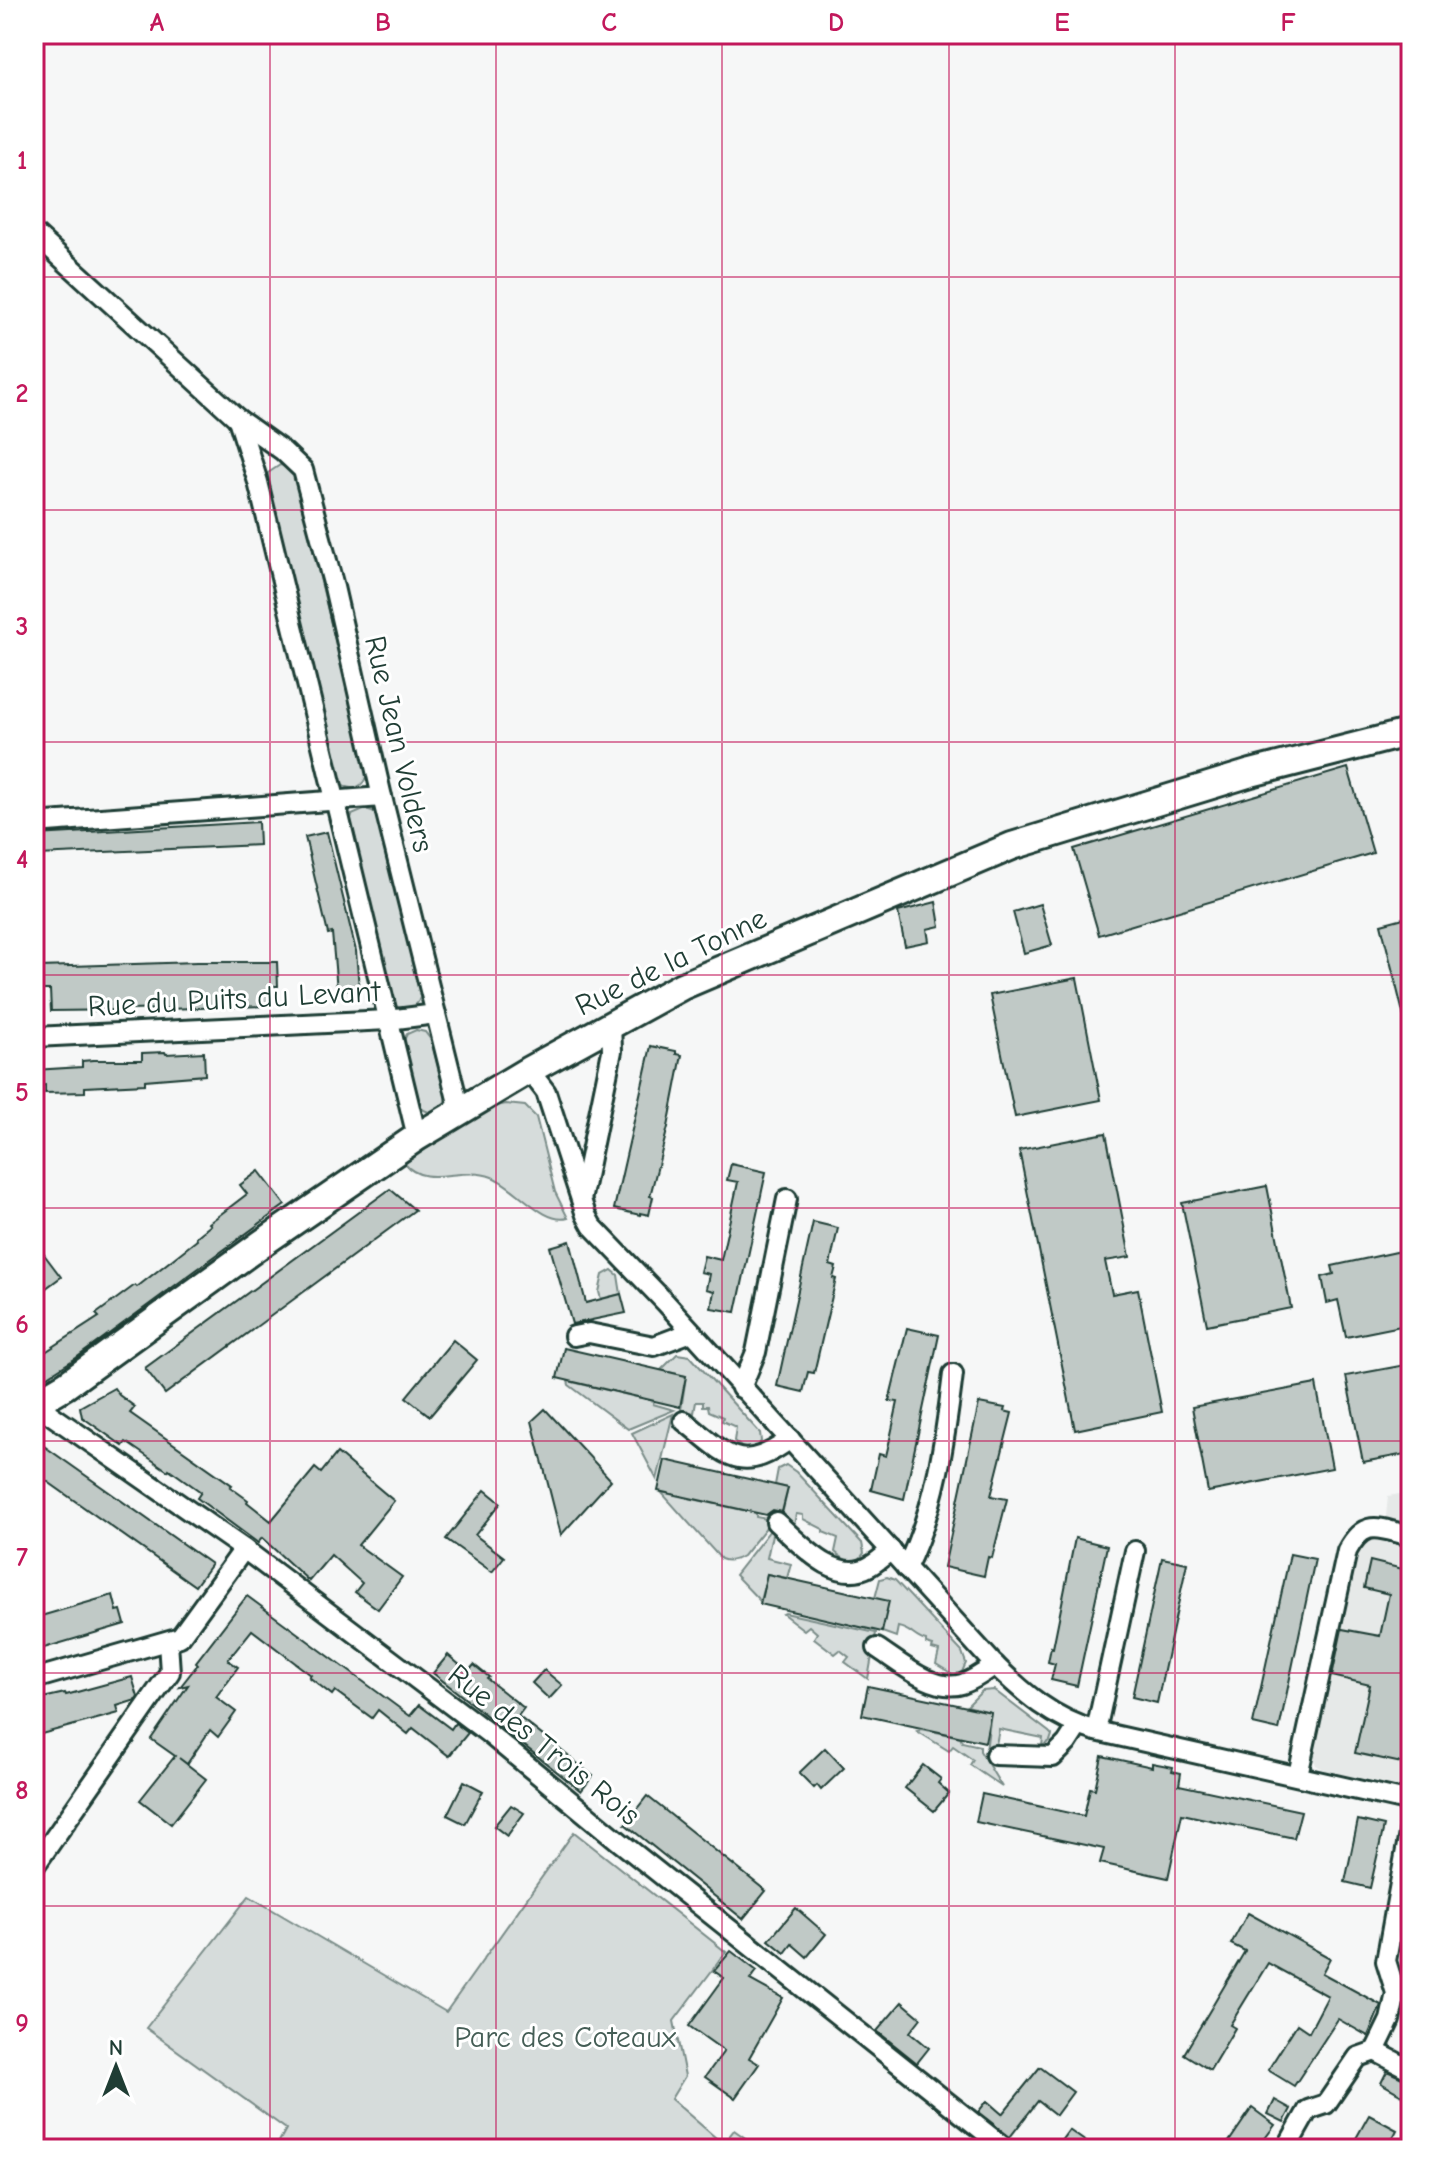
<svg xmlns="http://www.w3.org/2000/svg" width="1445" height="2183" font-family="'Comic Neue',sans-serif">
	<rect width="100%" height="100%" fill="#f6f7f7"/>
	<filter id="ink" filterUnits="userSpaceOnUse"><feTurbulence type="fractalNoise" baseFrequency=".0125" numOctaves="2"/><feDisplacementMap in="SourceGraphic" scale="16" xChannelSelector="R" yChannelSelector="G"/><feConvolveMatrix kernelMatrix="1 2 1 2 8 2 1 2 1" color-interpolation-filters="sRGB"/></filter>
	<g filter="url(#ink)">
		<polygon fill="#e6e9e8" points="1411,1492 1411,1789 1326,1771 1316,1765 1311,1752 1357,1544 1375,1537 1384,1537 1388,1496"/>
		<g fill="#d6dcdb" stroke="#7a8c88" stroke-width="2">
			<path d="M 280,465 L 289,467 L 295,474 L 367,772 C 365,788 351,793 340,782 L 267,484 L 268,473 Z"/>
			<path d="M 366,809 L 375,812 L 380,821 L 421,993 C 419,1009 404,1014 392,1003 L 349,825 L 352,815 Z"/>
			<path d="M 416,1030 L 425,1032 L 431,1040 L 446,1097 C 444,1112 430,1117 419,1106 L 402,1044 L 407,1034 Z"/>
			<path d="M 506,1104 L 525,1106 L 536,1117 L 555,1192 L 568,1218 C 543,1225 516,1186 492,1177 C 461,1165 426,1190 404,1163 L 492,1107 Z"/>
			<polygon points="612,1270 618,1275 621,1294 601,1299 599,1292 603,1275"/>
			<polygon points="677,1354 690,1356 760,1433 761,1441 756,1449 745,1450 734,1441 736,1427 722,1421 723,1417 709,1411 708,1406 703,1406 703,1402 696,1402 694,1413 681,1410 686,1376 661,1370"/>
			<polygon points="568,1381 654,1401 653,1404 674,1410 628,1429 569,1385"/>
			<polygon points="673,1414 657,1480 632,1433"/>
			<path d="M 786,1465 L 796,1472 L 862,1543 L 864,1553 L 858,1561 C 848,1562 843,1559 835,1552 L 838,1538 L 823,1532 L 823,1529 L 803,1519 L 803,1515 L 796,1514 L 794,1525 L 783,1523 L 781,1519 L 788,1488 L 775,1485 L 778,1469 Z"/>
			<path d="M 661,1492 L 756,1513 L 756,1517 L 772,1520 L 743,1556 C 735,1561 729,1562 721,1559 Z"/>
			<polygon points="774,1525 767,1558 791,1564 787,1578 767,1574 760,1601 735,1575"/>
			<path d="M 887,1577 L 895,1580 L 962,1652 L 966,1663 L 962,1672 L 954,1675 L 936,1664 L 939,1651 L 932,1649 L 933,1646 L 926,1644 L 926,1641 C 914,1638 911,1629 898,1627 L 896,1637 L 882,1632 L 875,1598 L 880,1579 Z"/>
			<polygon points="785,1613 876,1633 868,1679 845,1662 849,1657 840,1650 835,1654 814,1638 817,1633 809,1626 804,1630 783,1614"/>
			<polygon points="994,1690 1049,1732 1052,1735 1050,1741 1042,1746 1043,1738 999,1729 993,1760 986,1751 991,1712 967,1706 982,1691"/>
			<polygon points="922,1729 960,1737 962,1742 980,1746 980,1751 1002,1787 970,1765 973,1760 953,1746 949,1751 917,1731"/>
			<polygon points="574,1832 726,1952 674,2021 685,2076 671,2099 723,2144 734,2130 761,2149 275,2149 286,2129 146,2028 249,1896 446,2012"/>
		</g>
		<g fill="#c0c9c6" stroke="#1f3d34" stroke-width="2">
			<polygon points="1348,768 1373,853 1099,935 1074,849"/>
			<polygon points="258,822 259,845 38,855 37,835"/>
			<polygon points="327,832 356,951 359,988 337,990 332,933 328,934 305,837"/>
			<polygon points="936,902 940,926 927,929 929,941 905,946 898,912"/>
			<polygon points="1040,904 1052,945 1024,953 1013,912"/>
			<polygon points="1411,916 1411,1020 1405,1021 1381,924"/>
			<polygon points="197,962 277,962 278,986 268,986 269,1006 130,1010 51,1011 50,990 41,990 40,967"/>
			<polygon points="1077,978 1101,1100 1015,1117 990,995"/>
			<polygon points="651,1046 676,1051 676,1054 682,1055 668,1127 650,1196 653,1197 649,1215 640,1213 640,1215 614,1209"/>
			<polygon points="165,1052 166,1054 204,1052 205,1075 145,1080 145,1084 85,1087 85,1092 45,1093 45,1085 34,1086 34,1070 82,1067 82,1061 93,1060 142,1060 142,1053"/>
			<polygon points="1106,1133 1130,1257 1105,1261 1112,1294 1138,1289 1162,1412 1075,1430 1019,1150"/>
			<polygon points="731,1164 766,1172 736,1312 711,1308 714,1291 706,1289 709,1274 700,1272 704,1256 721,1260 738,1182 727,1180"/>
			<polygon points="259,1171 285,1205 76,1358 34,1385 34,1349 42,1354 99,1317 96,1314 135,1285 137,1287 197,1240 196,1237 211,1225 209,1223 247,1194 240,1185"/>
			<polygon points="1267,1186 1291,1308 1207,1325 1182,1203"/>
			<polygon points="390,1189 415,1210 165,1394 145,1368"/>
			<polygon points="813,1222 838,1228 830,1265 836,1267 833,1278 836,1279 814,1373 808,1372 803,1392 777,1386"/>
			<polygon points="34,1241 61,1277 34,1297"/>
			<polygon points="570,1241 586,1303 621,1294 626,1313 572,1324 550,1247"/>
			<polygon points="1401,1251 1411,1301 1411,1324 1346,1337 1338,1300 1327,1303 1322,1277 1334,1274 1332,1266"/>
			<polygon points="907,1328 939,1335 904,1499 871,1490 879,1454 886,1456 890,1439 898,1402 889,1401"/>
			<polygon points="453,1340 477,1360 430,1416 406,1397"/>
			<polygon points="564,1348 686,1376 680,1407 557,1378"/>
			<polygon points="1411,1364 1411,1453 1363,1462 1346,1376"/>
			<polygon points="1316,1384 1332,1468 1208,1492 1192,1407"/>
			<polygon points="114,1388 119,1395 135,1407 130,1413 232,1485 230,1487 248,1500 247,1502 271,1521 315,1468 321,1473 337,1453 394,1501 358,1545 402,1577 378,1609 355,1592 362,1583 331,1555 309,1581 262,1538 258,1543 197,1498 201,1492 169,1469 168,1471 126,1442 123,1446 82,1417 80,1407"/>
			<polygon points="979,1403 1005,1408 1004,1411 1012,1413 991,1496 1007,1499 992,1558 988,1557 984,1576 944,1567"/>
			<polygon points="545,1409 611,1480 561,1535 532,1421"/>
			<polygon points="34,1439 211,1564 195,1586 34,1472"/>
			<polygon points="665,1460 788,1488 782,1512 773,1510 766,1515 658,1491"/>
			<polygon points="485,1490 501,1503 475,1535 504,1557 492,1572 446,1539"/>
			<polygon points="1075,1538 1107,1546 1077,1686 1051,1680 1055,1664 1048,1662 1051,1647 1053,1648"/>
			<polygon points="1290,1554 1315,1559 1279,1730 1253,1724"/>
			<polygon points="1162,1558 1187,1563 1157,1703 1132,1697"/>
			<polygon points="1370,1561 1411,1571 1411,1765 1355,1753 1370,1685 1332,1676 1342,1629 1380,1636 1389,1594 1364,1588"/>
			<polygon points="767,1574 889,1601 882,1632 760,1604"/>
			<polygon points="113,1595 117,1611 121,1610 125,1624 34,1651 34,1618"/>
			<polygon points="247,1596 410,1716 419,1705 451,1729 455,1723 468,1733 449,1756 413,1728 408,1734 378,1710 372,1718 335,1691 332,1695 309,1677 311,1675 252,1630 228,1660 238,1667 216,1697 236,1712 218,1737 210,1730 187,1764 179,1758 206,1779 171,1824 140,1800 175,1756 151,1739 188,1685 180,1687 198,1664 196,1662"/>
			<polygon points="448,1655 468,1672 474,1665 489,1677 487,1679 524,1708 518,1716 593,1776 581,1791 433,1673"/>
			<polygon points="544,1670 562,1685 549,1699 532,1683"/>
			<polygon points="132,1677 138,1697 136,1700 117,1706 119,1713 34,1736 34,1700 65,1693 66,1695"/>
			<polygon points="868,1686 991,1712 985,1742 862,1715"/>
			<polygon points="825,1748 844,1768 821,1790 817,1785 814,1788 799,1773"/>
			<polygon points="1102,1756 1152,1767 1152,1763 1173,1767 1172,1771 1181,1773 1179,1785 1301,1811 1294,1838 1182,1814 1168,1878 1100,1863 1104,1849 976,1822 982,1794 1084,1816 1090,1788 1095,1789"/>
			<polygon points="923,1765 941,1779 938,1783 949,1793 934,1811 905,1788"/>
			<polygon points="464,1781 483,1791 465,1824 447,1815"/>
			<polygon points="647,1796 766,1891 743,1919 625,1824"/>
			<polygon points="511,1805 524,1813 507,1836 494,1826"/>
			<polygon points="1358,1820 1384,1826 1370,1888 1345,1882"/>
			<polygon points="796,1908 826,1934 807,1957 792,1944 785,1953 769,1940"/>
			<polygon points="1248,1913 1330,1958 1322,1973 1381,2005 1368,2036 1338,2019 1294,2086 1268,2070 1297,2024 1309,2032 1328,1996 1268,1963 1230,2025 1235,2028 1210,2070 1184,2054 1245,1951 1231,1944"/>
			<polygon points="731,1951 757,1971 750,1980 783,1998 749,2058 759,2064 735,2098 705,2077 724,2051 689,2026 724,1978 714,1971"/>
			<polygon points="902,2002 921,2018 910,2032 929,2048 917,2063 877,2031"/>
			<polygon points="1040,2067 1073,2092 1056,2115 1038,2101 1010,2137 978,2112 987,2101 1002,2114"/>
			<polygon points="1387,2071 1411,2082 1411,2100 1381,2083"/>
			<polygon points="1275,2100 1291,2109 1284,2122 1268,2114"/>
			<polygon points="1252,2108 1275,2125 1257,2149 1224,2149"/>
			<polygon points="1369,2115 1397,2130 1387,2149 1350,2149"/>
			<polygon points="1069,2130 1096,2149 1055,2149"/>
		</g>
		<g fill="none" stroke-linecap="round" stroke-linejoin="round">
			<g stroke="#1f3d34" stroke-width="24">
				<g id="street">
					<polyline points="34,233 238,419 283,451 303,470 334,587 382,797 460,1111"/>
					<polyline points="238,419 258,482 417,1137"/>
					<polyline points="34,823 382,797"/>
					<polyline points="34,1037 388,1020 436,1014"/>
					<path d="M 529,1070 L 546,1092 L 586,1215 L 592,1226 L 666,1303 L 992,1662 C 1023,1693 1053,1719 1096,1731 L 1411,1802"/>
					<polyline points="582,1196 612,1051 611,1023"/>
					<polyline points="574,1336 589,1333 654,1346 691,1332"/>
					<polyline points="741,1388 756,1352 787,1199"/>
					<polyline points="34,1403 244,1549 488,1733 620,1842 1006,2149"/>
					<path d="M 684,1421 C 726,1454 740,1477 790,1439"/>
					<path d="M 776,1522 C 799,1542 835,1586 870,1566 C 877,1562 884,1556 891,1550"/>
					<path d="M 906,1568 C 936,1507 945,1440 953,1374"/>
					<path d="M 877,1648 C 899,1662 934,1693 962,1684 C 974,1680 985,1672 995,1665"/>
					<polyline points="34,1679 180,1637 244,1549"/>
					<polyline points="1096,1731 1135,1551"/>
					<polyline points="995,1755 1053,1757 1067,1743 1078,1726"/>
					<path d="M 1298,1775 L 1347,1551 C 1365,1517 1379,1529 1411,1536"/>
					<polyline points="34,1867 170,1672 168,1642"/>
					<polyline points="1375,2051 1390,2020 1396,1993 1386,1961 1411,1822"/>
					<polyline points="1375,2051 1411,2070"/>
					<polyline points="1286,2149 1308,2110 1326,2104 1358,2057 1375,2051"/>
				</g>
			</g>
			<g stroke="#1f3d34" stroke-width="32">
				<polyline id="secondary" points="34,1404 66,1385 261,1244 417,1137 529,1070 682,986 1012,846 1251,773 1411,732"/>
			</g>
			<use href="#street" stroke="#fff" stroke-width="18"/>
			<use href="#secondary" stroke="#fff" stroke-width="26"/>
		</g>
	</g>
	<path fill="none" stroke="#c2185b" stroke-width="2" stroke-opacity="0.55" d="M 270,34 L 270,2149M 496,34 L 496,2149M 722,34 L 722,2149M 949,34 L 949,2149M 1175,34 L 1175,2149M 34,277 L 1411,277M 34,510 L 1411,510M 34,742 L 1411,742M 34,975 L 1411,975M 34,1208 L 1411,1208M 34,1441 L 1411,1441M 34,1673 L 1411,1673M 34,1906 L 1411,1906"/>
	<g text-anchor="middle" dominant-baseline="central" stroke-width="6" stroke-linejoin="round" paint-order="stroke">
		<g font-size="30" fill="#1f3d34" stroke="#fff">
			<text transform="translate(399 744) rotate(77)">Rue Jean Volders</text>
			<text transform="translate(671 962) rotate(-26)">Rue de la Tonne</text>
			<text transform="translate(234 999) rotate(-3)">Rue du Puits du Levant</text>
			<text transform="translate(544 1745) rotate(39)">Rue des Trois Rois</text>
		</g>
		<g font-size="30" fill="#445d55" stroke="#fff">
			<text x="565" y="2037">Parc des Coteaux</text>
		</g>
	</g>
	<rect width="1445" height="2183" fill="none" stroke="#fff" stroke-width="88"/>
	<g transform="translate(116 2067)" stroke="#ffffff" stroke-width="6" paint-order="stroke">
	<path d="M0-6L14 30L0 20L-14 30Z" fill="#1f3d34"/>
	<text y="-12" font-size="22" font-weight="bold" text-anchor="middle" fill="#1f3d34">N</text>
	</g>
	<rect x="44" y="44" width="1357" height="2095" fill="none" stroke="#c2185b" stroke-width="3"/>
	<g font-size="26" text-anchor="middle" font-weight="bold" fill="#c2185b">
		<text x="157" y="31">A</text>
		<text x="383" y="31">B</text>
		<text x="609" y="31">C</text>
		<text x="836" y="31">D</text>
		<text x="1062" y="31">E</text>
		<text x="1288" y="31">F</text>
		<text x="22" y="169">1</text>
		<text x="22" y="402">2</text>
		<text x="22" y="635">3</text>
		<text x="22" y="868">4</text>
		<text x="22" y="1101">5</text>
		<text x="22" y="1333">6</text>
		<text x="22" y="1566">7</text>
		<text x="22" y="1799">8</text>
		<text x="22" y="2032">9</text>
	</g>
</svg>
